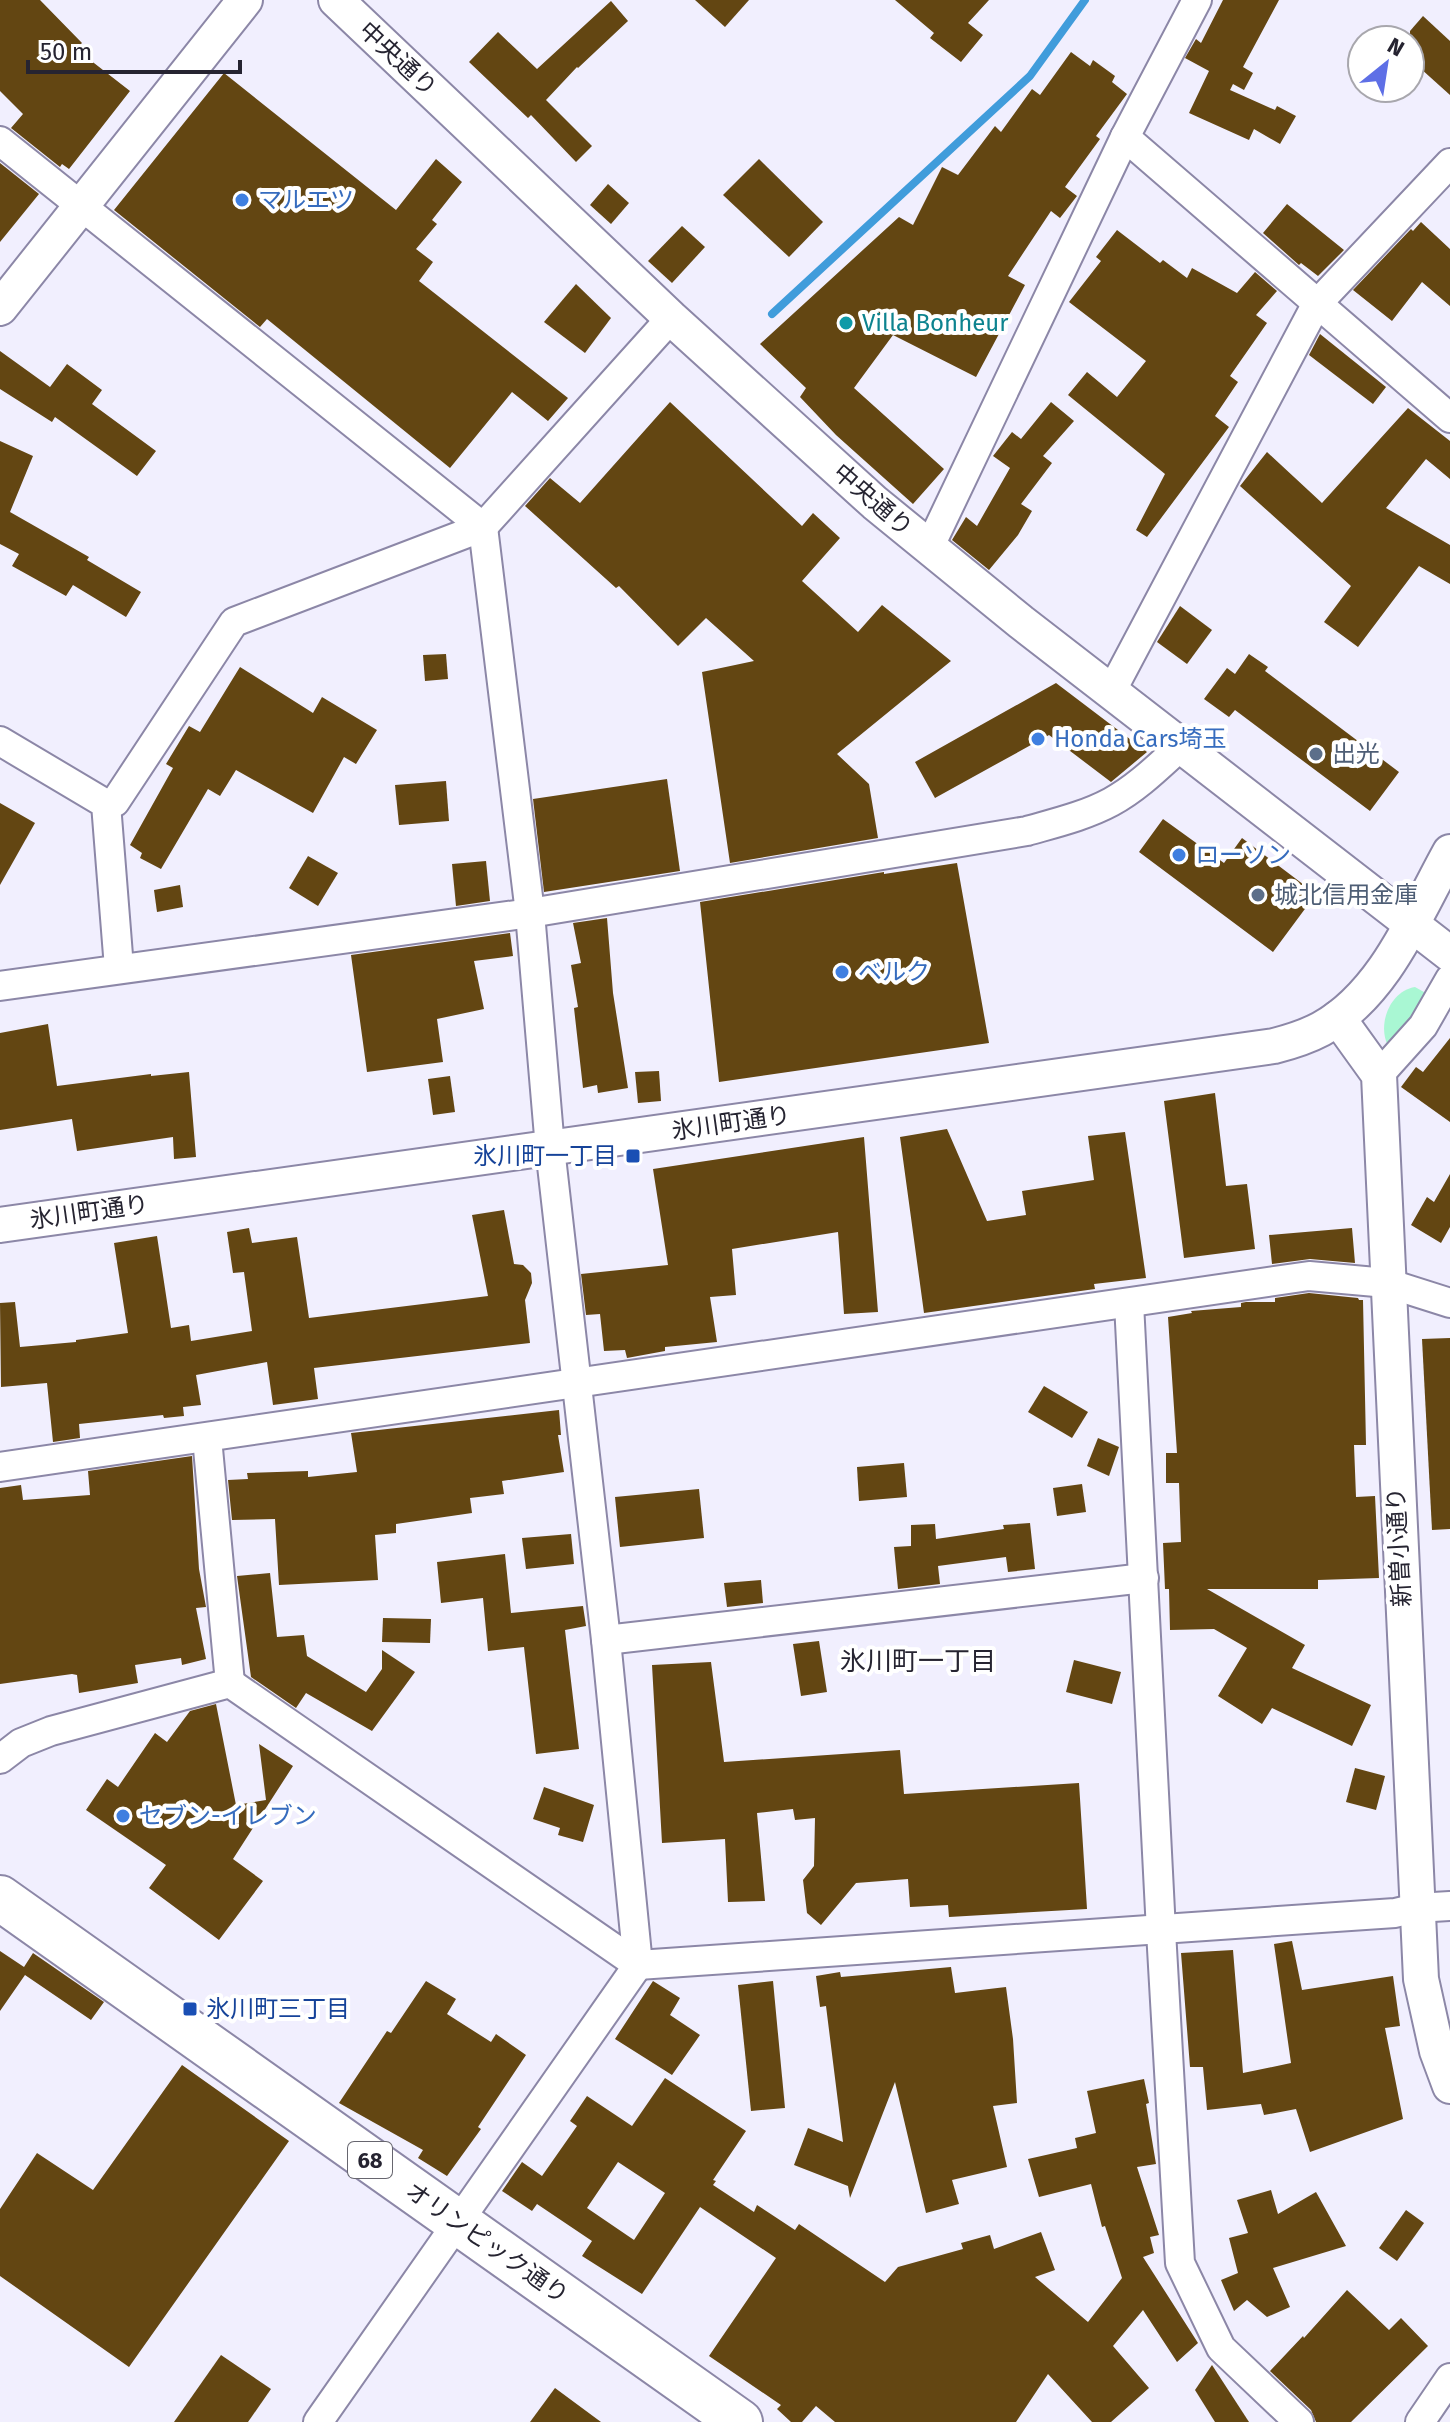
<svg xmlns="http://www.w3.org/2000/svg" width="1450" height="2422" font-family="'Fira Sans','Noto Sans JP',sans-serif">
	<rect width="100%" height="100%" fill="#f1effe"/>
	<path fill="#a9f7d3" d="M 1415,987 L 1431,996 L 1388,1046 C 1377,1024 1390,991 1415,987 Z"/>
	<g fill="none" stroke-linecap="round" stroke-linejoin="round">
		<polyline stroke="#409cdb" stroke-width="8" points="772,314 1030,76 1085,0"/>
	</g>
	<g fill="#634612" fill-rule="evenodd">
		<polygon points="0,0 40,0 82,43 76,49 130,91 69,169 62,164 60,167 11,128 23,114 0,91"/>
		<polygon points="695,0 749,0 725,27"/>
		<polygon points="895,0 989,0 968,23 983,35 961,62 930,38 934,33"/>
		<polygon points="1223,0 1279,0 1243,67 1253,73 1244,90 1233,84 1230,90 1275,110 1277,106 1296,116 1280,144 1254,129 1249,140 1189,113 1209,71 1185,58 1196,39 1201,43"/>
		<polygon points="611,1 628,21 578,68 577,67 546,100 592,146 576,162 531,115 528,118 469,62 498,32 537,69"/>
		<polygon points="1423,16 1450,41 1450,95 1410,59 1410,31"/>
		<polygon points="1071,52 1090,66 1093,60 1115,76 1112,82 1127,94 1096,136 1100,139 1065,187 1077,196 1060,218 1051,211 1008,276 1025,285 976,377 893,335 854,388 944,469 913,504 836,435 800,397 806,388 760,344 899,217 913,225 942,167 958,175 995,126 1001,132 1032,89 1040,95"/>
		<polygon points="224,73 396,210 436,159 462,182 432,220 437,224 416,249 433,262 419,281 568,398 548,421 512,392 450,468 267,319 260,327 114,210"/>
		<polygon points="759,159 823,222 789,257 723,195"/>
		<polygon points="0,163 39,194 0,242"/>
		<polygon points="608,184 629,203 611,224 590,205"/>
		<polygon points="1287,204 1344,250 1318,276 1301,263 1299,265 1263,233"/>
		<polygon points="1421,222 1450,249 1450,306 1422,282 1392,321 1353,290 1411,229 1413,231"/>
		<polygon points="682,226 705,247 672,283 648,261"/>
		<polygon points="1117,230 1160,263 1163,260 1187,278 1192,268 1237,293 1255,272 1277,291 1256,315 1267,323 1230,376 1238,382 1215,416 1229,427 1147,537 1136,530 1165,474 1068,395 1087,372 1117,397 1146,361 1069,302 1101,261 1096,257"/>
		<polygon points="576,284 611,318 585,353 544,322"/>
		<polygon points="1320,334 1386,387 1373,404 1309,355"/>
		<polygon points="0,351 50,387 67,364 102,390 92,404 156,451 137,476 55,417 52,422 0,389"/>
		<polygon points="670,402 802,526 813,513 840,538 802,581 858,632 882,605 951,661 837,754 869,784 878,838 730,863 702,672 754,661 706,618 678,646 619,586 616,588 525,506 550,478 580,503"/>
		<polygon points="1051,402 1074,421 1043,456 1052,463 1021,504 1032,511 1018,535 989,570 952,540 966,517 977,526 1010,468 993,456 1012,432 1021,439"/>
		<polygon points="1408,408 1450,441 1450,479 1426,459 1386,508 1450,545 1450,584 1419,566 1358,647 1324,622 1351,586 1240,486 1267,452 1322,503"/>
		<polygon points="0,441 33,456 10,512 89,557 87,560 141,592 126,617 73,585 66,596 12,566 19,554 0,544"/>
		<polygon points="1180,606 1212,630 1187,664 1157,642"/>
		<polygon points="446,654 448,679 425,681 423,655"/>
		<polygon points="1249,654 1268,667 1265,671 1399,772 1370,811 1235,710 1229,717 1204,699 1227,668 1235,674"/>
		<polygon points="240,667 313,713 322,697 377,730 356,764 344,757 313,813 236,770 220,796 208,789 161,869 140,858 142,853 130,845 173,768 166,764 189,726 200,732"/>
		<polygon points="1056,683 1147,752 1111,782 1049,735 935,798 915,762"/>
		<polygon points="667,779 680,871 544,892 533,799"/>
		<polygon points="446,781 449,821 399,825 395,785"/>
		<polygon points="0,803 35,823 0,885"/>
		<polygon points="1163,819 1224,863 1242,838 1316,894 1273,952 1139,852"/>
		<polygon points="308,856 338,873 318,906 289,888"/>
		<polygon points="486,861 490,901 456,906 452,864"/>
		<polygon points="957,863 989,1043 719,1082 700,902 884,872 884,874"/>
		<polygon points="180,885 183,907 157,912 154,890"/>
		<polygon points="607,918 613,993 628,1088 598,1093 597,1085 583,1088 574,1008 578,1007 571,965 581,963 573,923"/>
		<polygon points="510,933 513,956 474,961 484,1009 437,1019 443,1062 367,1072 351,955"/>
		<polygon points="48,1024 57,1086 151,1074 151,1076 189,1072 196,1157 174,1159 173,1137 77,1151 72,1119 0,1130 0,1033"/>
		<polygon points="1450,1038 1450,1122 1401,1087 1416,1067 1423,1072"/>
		<polygon points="659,1071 661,1101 638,1103 635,1072"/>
		<polygon points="450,1076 455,1112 433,1115 428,1079"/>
		<polygon points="1215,1093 1226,1186 1247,1184 1255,1249 1184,1258 1164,1101"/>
		<polygon points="947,1129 987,1221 1026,1215 1022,1191 1094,1180 1088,1136 1125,1132 1146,1278 1094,1284 1095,1289 924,1313 900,1137"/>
		<polygon points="864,1137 878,1312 844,1314 838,1232 732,1249 736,1295 710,1297 717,1342 665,1347 665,1351 627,1358 625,1350 604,1351 600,1314 586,1315 581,1274 668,1265 653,1169"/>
		<polygon points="1450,1174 1450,1227 1441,1243 1411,1225 1427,1197 1434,1202"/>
		<polygon points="504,1210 514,1264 523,1265 531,1273 532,1283 525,1300 530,1343 314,1368 318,1399 273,1405 267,1362 196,1375 201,1405 183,1407 184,1416 164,1418 163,1415 79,1424 80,1438 53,1442 47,1383 1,1387 0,1303 15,1302 20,1347 76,1342 76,1340 128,1333 114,1243 157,1236 171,1328 189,1325 191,1341 252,1331 244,1272 233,1273 227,1232 249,1228 252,1243 297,1237 309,1318 488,1296 472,1215"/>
		<polygon points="1352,1228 1355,1263 1310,1259 1272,1264 1269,1235"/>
		<polygon points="1309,1293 1358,1298 1359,1300 1363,1300 1366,1445 1354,1445 1356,1497 1375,1496 1379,1578 1318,1580 1318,1589 1207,1589 1305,1645 1292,1668 1371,1705 1352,1746 1272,1708 1262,1724 1218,1696 1247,1648 1214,1629 1170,1630 1169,1589 1165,1589 1163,1543 1181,1542 1179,1483 1166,1483 1166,1453 1177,1453 1168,1317 1192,1313 1191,1311 1241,1307 1241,1303 1246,1302 1275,1302 1275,1298"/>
		<polygon points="1450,1338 1450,1529 1432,1530 1422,1339"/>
		<polygon points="1044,1386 1088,1412 1072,1438 1028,1412"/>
		<polygon points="559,1410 561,1435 558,1435 564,1472 502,1481 504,1494 470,1498 472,1513 396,1524 396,1533 375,1535 378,1580 279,1585 275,1519 232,1520 228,1480 248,1479 247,1473 308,1471 308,1477 357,1472 351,1433"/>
		<polygon points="1098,1438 1119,1447 1109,1476 1087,1466"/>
		<polygon points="192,1456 199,1569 206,1607 196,1608 206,1659 182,1665 181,1658 135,1665 138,1683 79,1693 77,1675 72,1674 0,1684 0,1488 21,1485 23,1500 90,1495 88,1471"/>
		<polygon points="904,1463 907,1497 859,1501 857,1467"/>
		<polygon points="1082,1484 1086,1512 1057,1516 1053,1488"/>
		<polygon points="699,1489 704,1538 620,1547 615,1497"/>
		<polygon points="1030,1523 1035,1569 1008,1572 1006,1557 938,1566 940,1584 898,1589 894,1547 911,1546 911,1525 935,1524 936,1539 1004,1529 1003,1525"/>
		<polygon points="571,1534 574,1564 526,1569 522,1538"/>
		<polygon points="505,1554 511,1613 583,1606 586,1626 565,1630 579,1749 536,1754 524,1647 488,1651 483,1598 441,1603 437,1562"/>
		<polygon points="270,1573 277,1637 304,1635 307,1656 366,1692 382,1669 382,1650 415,1672 372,1731 306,1693 296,1708 251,1677 237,1576"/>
		<polygon points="761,1580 763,1603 727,1607 724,1583"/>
		<polygon points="383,1618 431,1619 430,1643 382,1642"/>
		<polygon points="819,1641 827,1692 801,1696 793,1644"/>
		<polygon points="1074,1660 1121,1672 1112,1704 1066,1692"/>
		<polygon points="711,1662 724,1762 900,1750 904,1794 1079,1783 1087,1909 949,1917 948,1905 910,1907 908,1879 856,1883 821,1925 807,1913 803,1880 814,1866 815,1818 795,1820 793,1809 757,1813 765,1901 728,1902 725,1839 662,1843 652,1665"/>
		<polygon points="216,1704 236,1805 266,1800 259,1744 293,1766 233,1859 263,1881 219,1940 149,1888 166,1865 86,1810 107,1779 118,1787 155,1733 167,1742 190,1711"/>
		<polygon points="1355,1768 1385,1776 1376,1810 1346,1802"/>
		<polygon points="544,1787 594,1805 583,1842 558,1835 560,1828 533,1819"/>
		<polygon points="1292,1941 1302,1990 1393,1976 1400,2026 1385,2028 1403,2119 1310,2152 1296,2109 1264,2115 1261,2104 1207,2110 1203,2067 1190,2067 1181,1953 1233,1950 1243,2073 1291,2063 1274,1944"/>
		<polygon points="0,1951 24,1967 33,1953 104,2002 91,2020 25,1975 0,2011"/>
		<polygon points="951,1967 955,1993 1006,1987 1013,2039 1017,2103 993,2106 1007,2167 952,2180 959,2204 926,2213 895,2082 850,2198 848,2186 794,2165 808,2128 843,2142 826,2006 820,2007 816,1976 840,1972 841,1977"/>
		<polygon points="426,1981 456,1999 447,2014 491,2042 496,2034 526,2055 478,2127 481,2129 447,2176 418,2158 423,2150 339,2103 387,2031 391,2033"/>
		<polygon points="653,1981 680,1998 670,2015 700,2035 672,2075 615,2039"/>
		<polygon points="773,1981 785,2108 751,2111 738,1985"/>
		<polygon points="182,2065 289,2141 129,2367 0,2276 0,2209 37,2153 93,2190"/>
		<path d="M 665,2078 L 746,2131 L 713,2180 L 716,2181 L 713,2185 L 754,2212 L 757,2205 L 795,2230 L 799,2224 L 885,2282 L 898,2267 L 963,2249 L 961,2243 L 990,2235 L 994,2249 L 1041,2232 L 1055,2270 L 1035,2277 L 1088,2322 L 1122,2278 L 1105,2226 L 1102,2227 L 1091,2184 L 1039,2197 L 1028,2159 L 1077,2148 L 1075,2138 L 1096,2133 L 1087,2091 L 1144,2079 L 1149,2103 L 1146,2104 L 1156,2164 L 1137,2167 L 1159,2235 L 1150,2237 L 1154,2253 L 1143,2257 L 1198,2343 L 1177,2362 L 1143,2310 L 1113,2346 L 1149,2388 L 1111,2422 L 1092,2422 L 1048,2374 L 1016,2422 L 835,2422 L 816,2406 L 802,2422 L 791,2422 L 777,2409 L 781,2405 L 709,2356 L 776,2258 L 700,2207 L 642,2294 L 582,2256 L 592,2241 L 537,2204 L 532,2211 L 502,2191 L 522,2162 L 542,2176 L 577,2126 L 570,2121 L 587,2096 L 632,2126 ZM 618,2162 L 665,2193 L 634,2240 L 587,2208 Z"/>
		<polygon points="1271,2190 1278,2214 1316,2192 1346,2246 1273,2268 1290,2307 1267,2317 1247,2300 1234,2311 1221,2280 1238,2273 1229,2238 1248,2233 1237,2200"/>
		<polygon points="1406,2210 1424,2223 1397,2261 1379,2248"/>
		<polygon points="1347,2290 1389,2330 1401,2318 1428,2346 1351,2422 1316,2422 1311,2410 1270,2371 1303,2336 1304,2338"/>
		<polygon points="221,2355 271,2389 248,2422 174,2422"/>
		<polygon points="1212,2365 1249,2422 1215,2422 1195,2390"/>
		<polygon points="555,2388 601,2422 530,2422"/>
	</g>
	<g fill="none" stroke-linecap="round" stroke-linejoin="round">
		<g stroke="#8c87a7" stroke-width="32">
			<g id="minor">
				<polyline points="1125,137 1450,418"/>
				<polyline points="0,141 483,527 530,913 550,1148 606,1640 638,1965 318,2422"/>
				<polyline points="929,548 1125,137 1197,0"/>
				<polyline points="1111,692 1316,305 1450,163"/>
				<polyline points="0,741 106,804 119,968"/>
				<polyline points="106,804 115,802 234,622 483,527 671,318"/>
				<path d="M 0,986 L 530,913 L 1027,831 C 1055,823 1085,816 1111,802 C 1137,788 1159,766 1180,747"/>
				<polyline points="1379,1075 1423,1026 1450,979"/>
				<polyline points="1129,1303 1161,1931 1180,2263 1221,2348 1299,2422"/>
				<polyline points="207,1438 230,1683"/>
				<polyline points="0,1467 1309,1276 1387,1283 1450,1303"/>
				<polyline points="606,1640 1144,1578"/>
				<polyline points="0,1759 21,1743 51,1731 230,1683 638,1965 1395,1913 1416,1908 1450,1906"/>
				<polyline points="1420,2422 1450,2378"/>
			</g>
		</g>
		<g stroke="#8c87a7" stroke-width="38">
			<g id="tertiary">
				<polyline points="336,0 671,318 875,503 1021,622 1450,954"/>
				<polyline points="0,308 245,0"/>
				<polyline points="1338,1018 1379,1075 1421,1979 1437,2051 1450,2086"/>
				<path d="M 0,1225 L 1274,1046 C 1290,1042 1306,1037 1321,1029 C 1385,994 1416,913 1450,852"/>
			</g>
		</g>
		<g stroke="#8c87a7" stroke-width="48">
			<polyline id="primary" points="0,1898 740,2422"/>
		</g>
		<use href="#minor" stroke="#fff" stroke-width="28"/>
		<use href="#tertiary" stroke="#fff" stroke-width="34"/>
		<use href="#primary" stroke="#fff" stroke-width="44"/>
	</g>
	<g fill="#3f7fe0" stroke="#fff" stroke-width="3">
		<circle cx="242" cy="200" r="8"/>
		<circle cx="1038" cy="739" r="8"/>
		<circle cx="1179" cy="855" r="8"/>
		<circle cx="842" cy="972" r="8"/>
		<circle cx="123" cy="1816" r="8"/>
	</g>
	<circle fill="#0f9aa8" stroke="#fff" stroke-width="3" cx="846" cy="323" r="8"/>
	<g fill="#5c6f8a" stroke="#fff" stroke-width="3">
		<circle cx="1316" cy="754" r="8"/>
		<circle cx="1258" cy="895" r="8"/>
	</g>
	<g fill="#1a4fb4" stroke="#fff" stroke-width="3">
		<rect x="625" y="1148" width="16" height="16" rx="4"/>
		<rect x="182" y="2001" width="16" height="16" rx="4"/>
	</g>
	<g text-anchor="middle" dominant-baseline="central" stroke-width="8" stroke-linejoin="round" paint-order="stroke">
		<rect fill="#fff" stroke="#67666f" stroke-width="2" x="348" y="2142" width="44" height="36" rx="6"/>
		<g font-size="22" font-weight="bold" fill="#262431">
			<text x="370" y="2160">68</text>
		</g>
		<g font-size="24" fill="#262431" stroke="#fff">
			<text transform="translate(398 59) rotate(43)">中央通り</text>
			<text transform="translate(873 500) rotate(41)">中央通り</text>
			<text transform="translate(731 1123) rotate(-8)">氷川町通り</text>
			<text transform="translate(89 1212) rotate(-8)">氷川町通り</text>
			<text transform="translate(1399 1547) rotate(-93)">新曽小通り</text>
			<text transform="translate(487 2243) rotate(35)">オリンピック通り</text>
		</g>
		<g font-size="24" fill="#366cbe" stroke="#fff" text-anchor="start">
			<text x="258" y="200">マルエツ</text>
			<text x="1054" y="739">Honda Cars埼玉</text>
			<text x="1195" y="855">ローソン</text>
			<text x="858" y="972">ベルク</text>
			<text x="139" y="1816">セブン-イレブン</text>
		</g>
		<g font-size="24" fill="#0d838f" stroke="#fff" text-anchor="start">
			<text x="862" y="323">Villa Bonheur</text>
		</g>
		<g font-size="24" fill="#4e5e75" stroke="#fff" text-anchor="start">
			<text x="1332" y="754">出光</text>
			<text x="1274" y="895">城北信用金庫</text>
		</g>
		<g font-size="24" fill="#164399" stroke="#fff" text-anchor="end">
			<text x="617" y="1156">氷川町一丁目</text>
			<text x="206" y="2009" text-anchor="start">氷川町三丁目</text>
		</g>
		<g font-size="26" fill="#262431" stroke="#fff">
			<text x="918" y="1661">氷川町一丁目</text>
		</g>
	</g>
	<g transform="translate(1386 64) rotate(30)"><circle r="38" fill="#ffffff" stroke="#a8a7ad" stroke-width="2"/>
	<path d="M0-6L14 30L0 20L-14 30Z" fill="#5e6fe6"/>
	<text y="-12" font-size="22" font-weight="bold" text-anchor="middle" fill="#262431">N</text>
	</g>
	<path d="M28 60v12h212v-12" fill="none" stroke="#262431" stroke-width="4"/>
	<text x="40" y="60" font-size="24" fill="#262431" stroke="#ffffff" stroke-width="6" paint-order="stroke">50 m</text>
</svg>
